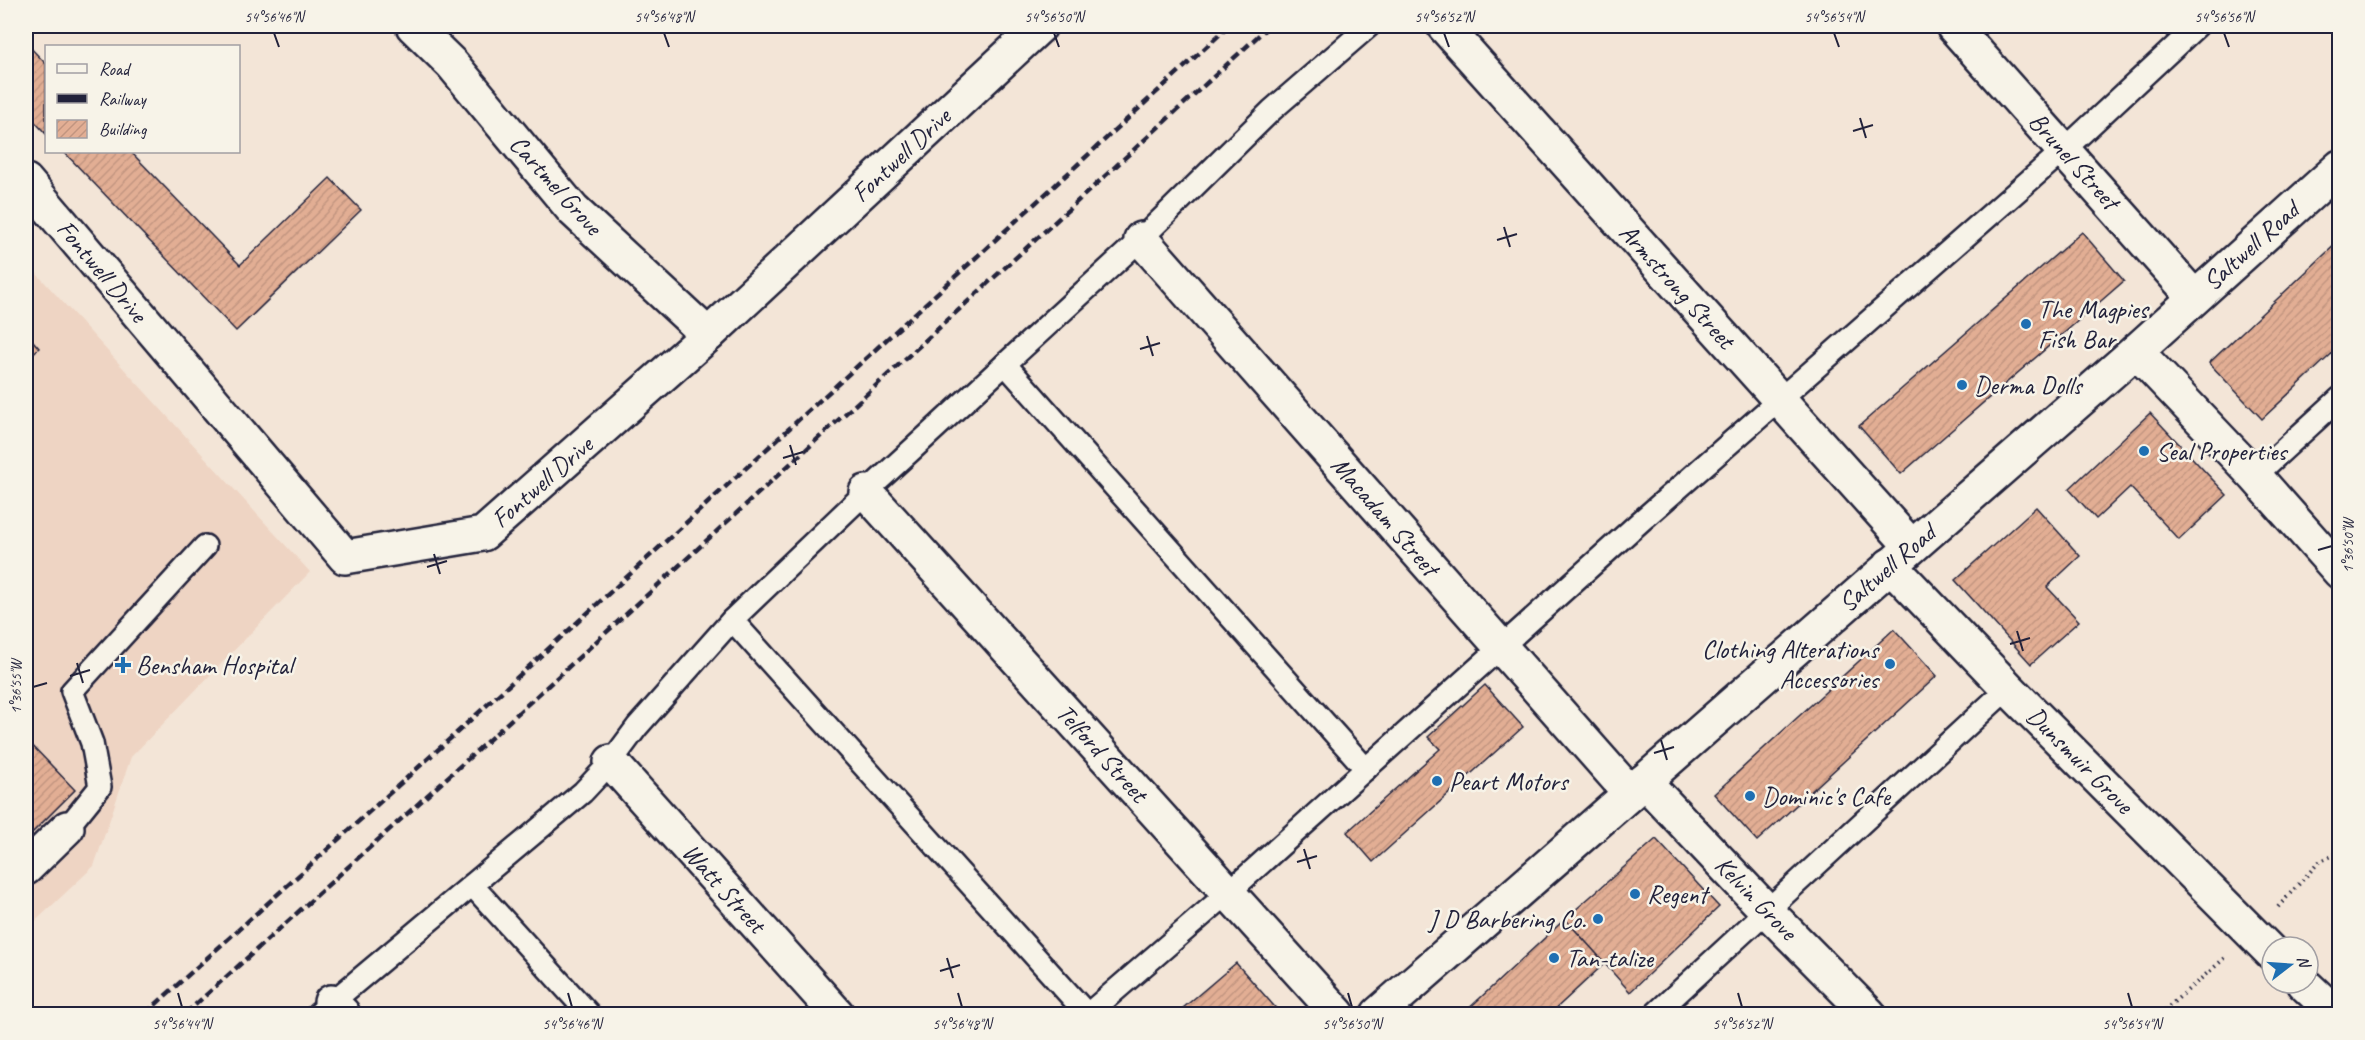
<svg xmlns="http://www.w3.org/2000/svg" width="2365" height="1040" font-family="Caveat,sans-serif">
	<defs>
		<pattern id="building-hatch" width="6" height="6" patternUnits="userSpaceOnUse" patternTransform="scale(1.5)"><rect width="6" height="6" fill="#e2ae94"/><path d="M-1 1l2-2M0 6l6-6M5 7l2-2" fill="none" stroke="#c29580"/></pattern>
	</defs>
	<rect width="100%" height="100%" fill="#f3e5d7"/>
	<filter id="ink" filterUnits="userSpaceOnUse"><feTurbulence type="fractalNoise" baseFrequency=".0167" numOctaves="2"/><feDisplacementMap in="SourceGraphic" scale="12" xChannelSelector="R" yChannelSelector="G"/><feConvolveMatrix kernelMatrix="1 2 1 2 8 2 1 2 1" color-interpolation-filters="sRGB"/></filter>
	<g filter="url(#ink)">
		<polygon fill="#eed4c3" points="26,262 310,572 131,757 94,866 26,930"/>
		<g fill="url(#building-hatch)" stroke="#22223b" stroke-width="1.5">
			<polygon points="26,43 46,64 46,134 26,112"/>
			<polygon points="64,152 131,152 240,265 330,178 361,210 236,331"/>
			<polygon points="2082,232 2124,281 1901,474 1859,426"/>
			<polygon points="2340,240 2340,346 2262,419 2209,363"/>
			<polygon points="26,333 39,348 26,360"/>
			<polygon points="2150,413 2227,495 2179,540 2130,487 2096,519 2069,489"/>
			<polygon points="2036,507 2080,556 2047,587 2079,621 2031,664 1955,580"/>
			<polygon points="1894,629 1937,676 1757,841 1714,794"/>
			<polygon points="1485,685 1523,727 1373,862 1347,832 1440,749 1428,737"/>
			<polygon points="26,739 75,790 26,839"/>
			<polygon points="1656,839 1719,907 1630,992 1565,919"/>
			<polygon points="1565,919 1605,963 1550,1014 1463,1014"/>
			<polygon points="1236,963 1281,1014 1176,1014"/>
		</g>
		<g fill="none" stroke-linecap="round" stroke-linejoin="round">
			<g stroke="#22223b" stroke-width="26">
				<g id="lane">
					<polyline points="1005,364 1366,769"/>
					<polyline points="2255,476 2340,398"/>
					<polyline points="732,620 1087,1014"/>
					<polyline points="67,828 100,787 92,743 72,691 205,546"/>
					<polyline points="472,885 589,1014"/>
					<polyline points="318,1014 583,792 611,762 637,727 732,620 866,492 1141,239 1272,110 1369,26"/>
					<polyline points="1088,1014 1228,893 1641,521 2064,150 2197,26"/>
					<polyline points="1655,1014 2008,688"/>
				</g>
			</g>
			<g stroke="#22223b" stroke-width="38">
				<g id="street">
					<polyline points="413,26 452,64 573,210 708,335"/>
					<polyline points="1444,26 1911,546"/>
					<polyline points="1953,26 2194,297"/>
					<polyline points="26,181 345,557 483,534 708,335 1040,26"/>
					<polyline points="1141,239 1630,793"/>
					<polyline points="2136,351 2255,476 2340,572"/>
					<polyline points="866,492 1338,1014"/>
					<polyline points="1890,565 2008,688 2272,953"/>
					<polyline points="611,762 837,1014"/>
					<polyline points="1644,781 1767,911 1869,1014"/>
					<polyline points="26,868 67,828"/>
					<polyline points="2303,983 2336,1014"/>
					<polyline points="331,1002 343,1014"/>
				</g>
			</g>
			<g stroke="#22223b" stroke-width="38">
				<polyline id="secondary" points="1378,1014 2136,351 2340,167"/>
			</g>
			<g stroke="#22223b" stroke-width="4" stroke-dasharray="1.5 4.5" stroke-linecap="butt">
				<polyline points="2278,907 2319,862 2340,852"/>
				<polyline points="2160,1014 2225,958"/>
			</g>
			<use href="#lane" stroke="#f7f3e8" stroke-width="21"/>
			<use href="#street" stroke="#f7f3e8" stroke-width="33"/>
			<use href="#secondary" stroke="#f7f3e8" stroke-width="33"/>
			<g stroke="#22223b" stroke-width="4.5" stroke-dasharray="9 4.5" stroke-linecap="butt">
				<polyline points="145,1014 452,737 1229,26"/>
				<polyline points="185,1014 470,757 1269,26"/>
			</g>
		</g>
	</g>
	<path fill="none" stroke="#22223b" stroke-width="2" d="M 274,33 L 279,47M 664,33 L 669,47M 1054,33 L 1059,47M 1444,33 L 1449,47M 1834,33 L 1839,47M 2224,33 L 2229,47M 1860,118 L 1866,138M 1853,131 L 1873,125M 1504,227 L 1510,247M 1497,240 L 1517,234M 1147,336 L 1153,356M 1140,349 L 1160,343M 790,445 L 796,465M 783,458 L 803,452M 2318,550 L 2332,546M 434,554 L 440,574M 427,567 L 447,561M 2017,631 L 2023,651M 2010,644 L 2030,638M 77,663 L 83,683M 70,676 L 90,670M 33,687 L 47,683M 1661,740 L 1667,760M 1654,753 L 1674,747M 1304,849 L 1310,869M 1297,862 L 1317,856M 947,958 L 953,978M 940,971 L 960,965M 178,993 L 182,1007M 568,993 L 572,1007M 958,993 L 962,1007M 1348,993 L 1352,1007M 1738,993 L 1742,1007M 2128,993 L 2132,1007"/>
	<g fill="#1f6fb2" stroke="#f7f3e8" stroke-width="2">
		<circle cx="2026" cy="324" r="6"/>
		<circle cx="1962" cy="385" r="6"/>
		<circle cx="2144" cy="451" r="6"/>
		<circle cx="1890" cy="664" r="6"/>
		<path d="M120 656h6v6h6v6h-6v6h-6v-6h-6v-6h6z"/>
		<circle cx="1437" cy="781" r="6"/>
		<circle cx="1750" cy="796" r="6"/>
		<circle cx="1635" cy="894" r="6"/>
		<circle cx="1598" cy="919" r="6"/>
		<circle cx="1554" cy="958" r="6"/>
	</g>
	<g text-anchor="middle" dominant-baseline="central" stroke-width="5" stroke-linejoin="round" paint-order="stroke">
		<g font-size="26" fill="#22223b" stroke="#f7f3e8">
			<text transform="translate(901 155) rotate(-43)">Fontwell Drive</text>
			<text transform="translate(2074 161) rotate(48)">Brunel Street</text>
			<text transform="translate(556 185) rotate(48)">Cartmel Grove</text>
			<text transform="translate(2251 246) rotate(-42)">Saltwell Road</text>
			<text transform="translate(102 271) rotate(50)">Fontwell Drive</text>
			<text transform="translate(1677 286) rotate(48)">Armstrong Street</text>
			<text transform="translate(542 482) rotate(-41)">Fontwell Drive</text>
			<text transform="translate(1385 516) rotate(49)">Macadam Street</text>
			<text transform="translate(1887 568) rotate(-41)">Saltwell Road</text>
			<text transform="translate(1102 753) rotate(48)">Telford Street</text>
			<text transform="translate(2080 760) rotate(45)">Dunsmuir Grove</text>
			<text transform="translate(724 888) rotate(48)">Watt Street</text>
			<text transform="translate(1756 898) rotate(46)">Kelvin Grove</text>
		</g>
		<g font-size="26" fill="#22223b" stroke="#f7f3e8" text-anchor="start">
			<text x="2038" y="309">The Magpies<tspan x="2038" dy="30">Fish Bar</tspan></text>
			<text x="1974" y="385">Derma Dolls</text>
			<text x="2156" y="451">Seal Properties</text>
			<text x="1878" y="649" text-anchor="end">Clothing Alterations<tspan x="1878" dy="30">Accessories</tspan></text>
			<text x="136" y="665">Bensham Hospital</text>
			<text x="1449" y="781">Peart Motors</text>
			<text x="1762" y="796">Dominic's Cafe</text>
			<text x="1647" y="894">Regent</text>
			<text x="1586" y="919" text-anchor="end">J D Barbering Co.</text>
			<text x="1566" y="958">Tan-talize</text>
		</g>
	</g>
	<rect width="2365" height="1040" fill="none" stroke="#f7f3e8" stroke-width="66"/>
	<rect x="45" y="45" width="195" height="108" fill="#f7f3e8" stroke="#a29fa3" stroke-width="1.5"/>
	<rect x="57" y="64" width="30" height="9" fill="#f7f3e8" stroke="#a29fa3" stroke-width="1.5"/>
	<text x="99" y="75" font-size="18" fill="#22223b">Road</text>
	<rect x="57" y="94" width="30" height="9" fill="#22223b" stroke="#a29fa3" stroke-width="1.5"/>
	<text x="99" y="105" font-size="18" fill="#22223b">Railway</text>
	<rect x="57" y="120" width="30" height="18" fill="url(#building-hatch)" stroke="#a29fa3" stroke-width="1.5"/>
	<text x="99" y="135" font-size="18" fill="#22223b">Building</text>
	<g transform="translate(2290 965) rotate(73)"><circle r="28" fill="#f7f3e8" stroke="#a29fa3" stroke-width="1.5"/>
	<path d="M0-4.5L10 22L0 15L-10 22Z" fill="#1f6fb2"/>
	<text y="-9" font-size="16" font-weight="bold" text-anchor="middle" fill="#22223b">N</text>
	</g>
	<rect x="33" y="33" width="2299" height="974" fill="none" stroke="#22223b" stroke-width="2"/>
	<g font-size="15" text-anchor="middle" fill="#22223b">
		<text x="274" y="22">54°56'46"N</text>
		<text x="664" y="22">54°56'48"N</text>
		<text x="1054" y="22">54°56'50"N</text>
		<text x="1444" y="22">54°56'52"N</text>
		<text x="1834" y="22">54°56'54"N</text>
		<text x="2224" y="22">54°56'56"N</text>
		<text transform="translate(2348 546) rotate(-90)" y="5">1°36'50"W</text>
		<text transform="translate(16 687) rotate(-90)" y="5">1°36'55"W</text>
		<text x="182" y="1029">54°56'44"N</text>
		<text x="572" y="1029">54°56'46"N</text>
		<text x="962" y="1029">54°56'48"N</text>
		<text x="1352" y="1029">54°56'50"N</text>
		<text x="1742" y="1029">54°56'52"N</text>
		<text x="2132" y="1029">54°56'54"N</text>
	</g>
</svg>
